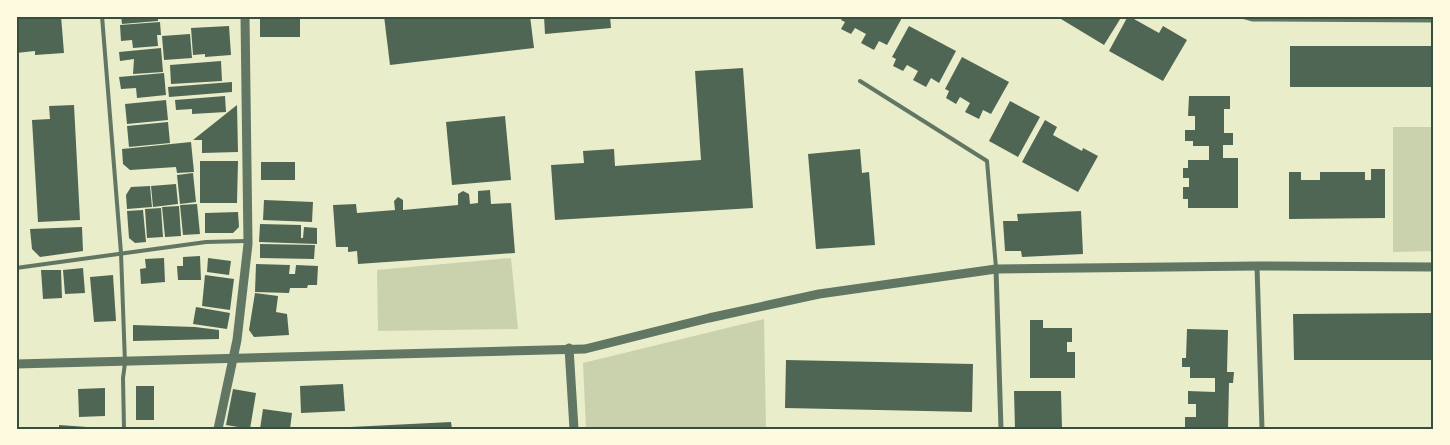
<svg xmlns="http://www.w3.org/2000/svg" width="1450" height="445" font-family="'PT Sans',sans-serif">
	<rect width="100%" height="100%" fill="#e9edc9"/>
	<g fill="#cad2ad">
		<polygon points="1393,127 1434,127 1434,251 1393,252"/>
		<polygon points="511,258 518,329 378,331 377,270"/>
		<polygon points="764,319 766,427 586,428 583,363"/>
	</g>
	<g fill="#4f6655">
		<polygon points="16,16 61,16 64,53 35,55 35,51 16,53"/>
		<polygon points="121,16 158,16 158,21 122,24"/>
		<rect x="260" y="16" width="40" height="21"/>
		<polygon points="384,16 530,16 534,48 390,65"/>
		<polygon points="544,16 610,16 611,28 545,34"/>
		<polygon points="843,16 903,16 887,45 879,41 874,50 861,43 866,34 855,28 851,34 841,29 845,22 841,20"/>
		<polygon points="1056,16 1122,16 1104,45"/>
		<polygon points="1128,16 1136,16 1134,19 1159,33 1163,26 1187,40 1163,81 1109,51"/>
		<polygon points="160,22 161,35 157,35 158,46 133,48 132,40 121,41 120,25"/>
		<polygon points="229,26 231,55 205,57 205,54 193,55 191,28"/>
		<polygon points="909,26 956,51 939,83 931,78 926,87 913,80 918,71 907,65 903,71 893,66 896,59 892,57"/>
		<polygon points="190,34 192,58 164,60 162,36"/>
		<rect x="1290" y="46" width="144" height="41"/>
		<polygon points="161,48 163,72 133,74 134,59 120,61 119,52"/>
		<polygon points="962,57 1009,82 991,114 983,110 979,119 965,112 970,103 960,97 956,104 946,98 949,91 945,89"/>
		<polygon points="221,61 222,81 171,84 170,65"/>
		<polygon points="743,68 753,208 555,220 551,165 584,163 583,151 614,149 615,166 701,160 695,71"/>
		<polygon points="164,73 166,95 137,98 136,88 121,89 119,77"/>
		<polygon points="232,82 232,92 169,97 168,87"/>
		<polygon points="225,96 226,112 192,114 192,109 176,110 175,100"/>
		<polygon points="1189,96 1230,96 1230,109 1224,109 1224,133 1233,133 1233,145 1223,145 1223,158 1238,158 1238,208 1188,208 1188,199 1183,199 1183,187 1189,187 1189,178 1183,178 1183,168 1188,168 1188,160 1209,160 1209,146 1193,146 1193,141 1185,141 1185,130 1195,130 1195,116 1188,116"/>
		<polygon points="166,100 168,120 127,124 125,104"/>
		<polygon points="1010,101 1040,117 1018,157 989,141"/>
		<polygon points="74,105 80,220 38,222 32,120 50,119 49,106"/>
		<polygon points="237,105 238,152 202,153 202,140 193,140"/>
		<polygon points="505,116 511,180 452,185 446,122"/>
		<polygon points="1045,120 1057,127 1053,135 1082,151 1083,148 1098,156 1078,192 1022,162"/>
		<polygon points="168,122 170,143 129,147 127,126"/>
		<polygon points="191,142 194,172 177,173 176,167 130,170 123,164 122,149"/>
		<polygon points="860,149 862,173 869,172 875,245 816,249 808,154"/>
		<polygon points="200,161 238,161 237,203 200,203"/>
		<rect x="261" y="162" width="34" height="18"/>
		<polygon points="1371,169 1385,169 1385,218 1289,219 1289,172 1301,172 1301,180 1320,180 1320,172 1365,172 1365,180 1371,180"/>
		<polygon points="193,173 196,202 180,204 177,175"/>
		<polygon points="176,184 178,204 153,207 151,186"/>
		<polygon points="150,186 152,207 127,209 126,195 131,187"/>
		<polygon points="490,190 491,204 511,203 515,253 358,264 357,251 348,252 348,247 336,247 333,205 356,204 357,213 395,210 394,201 398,197 403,200 403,210 458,205 458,194 463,191 469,194 470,204 478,203 478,191"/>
		<polygon points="264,200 313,202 312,222 263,220"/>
		<polygon points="197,204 200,234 183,235 180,205"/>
		<polygon points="179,206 181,236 165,237 162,207"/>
		<polygon points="161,208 163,237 147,238 145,209"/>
		<polygon points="143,210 146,242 135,243 129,238 127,211"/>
		<polygon points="1081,211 1083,254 1022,257 1021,251 1005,251 1003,221 1018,221 1017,214"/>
		<polygon points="238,212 239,227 233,233 205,233 205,213"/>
		<polygon points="260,224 301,225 301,238 303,238 304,227 317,228 317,244 259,242"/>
		<polygon points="82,227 83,251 40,257 32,249 30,229"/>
		<polygon points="260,244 315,245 314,259 260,258"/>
		<polygon points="200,256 201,280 178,280 177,266 183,266 183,257"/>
		<polygon points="164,258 165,282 141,284 140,269 146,268 145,259"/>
		<polygon points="208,258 231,261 229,275 207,272"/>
		<polygon points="256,264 290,265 289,274 295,274 296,265 318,266 317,285 308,285 307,288 290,288 289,293 255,292"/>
		<polygon points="83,268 85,293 65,294 63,270"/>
		<polygon points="41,270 61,270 62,298 43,299"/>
		<polygon points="113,275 116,321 94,322 90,277"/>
		<polygon points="205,275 234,279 230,310 202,306"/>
		<polygon points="255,293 278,296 276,312 287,314 289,335 254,337 249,330"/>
		<polygon points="196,307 230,313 227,329 193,324"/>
		<polygon points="1434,313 1434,360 1294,360 1293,314"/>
		<polygon points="1030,320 1043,320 1043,328 1072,328 1072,342 1067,342 1067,352 1075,352 1075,378 1030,378"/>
		<polygon points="133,325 195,327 219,330 219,339 133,341"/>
		<polygon points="1187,329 1228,330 1227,372 1234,372 1233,383 1229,383 1228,429 1185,429 1185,417 1196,417 1196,404 1188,404 1188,391 1215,392 1215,378 1190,378 1190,367 1182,367 1182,358 1186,358"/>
		<polygon points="786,360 973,364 972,412 785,408"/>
		<polygon points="343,384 345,411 301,413 300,386"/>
		<rect x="136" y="386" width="18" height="34"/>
		<polygon points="105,388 105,416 79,417 78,389"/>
		<polygon points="233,389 256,393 250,429 226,425"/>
		<polygon points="1014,391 1061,391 1062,429 1015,429"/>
		<polygon points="263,409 292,413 290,429 260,429"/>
		<polygon points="451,422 452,429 350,429 350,427"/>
		<polygon points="59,425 87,427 87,429 59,429"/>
	</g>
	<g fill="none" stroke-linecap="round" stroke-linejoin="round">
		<g stroke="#617663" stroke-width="4">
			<polyline points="102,16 121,253 125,363 123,378 124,429"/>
			<polyline points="860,81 987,161 996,268"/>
			<polyline points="16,268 206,242 247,241"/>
		</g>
		<g stroke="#617663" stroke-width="5">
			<polyline points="1242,16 1253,19 1434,20"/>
			<polyline points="1257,266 1262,429"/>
			<polyline points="996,269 1001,429"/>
		</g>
		<g stroke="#617663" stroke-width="9">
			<polyline points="569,348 574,429"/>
			<polyline points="16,364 585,349 709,318 819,294 996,269 1257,266 1434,267"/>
			<polyline points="218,429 237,340 248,244 245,16"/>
		</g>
	</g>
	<rect width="1450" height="445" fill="none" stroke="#fefae0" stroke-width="35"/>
	<rect x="18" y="18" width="1414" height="410" fill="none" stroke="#344e41" stroke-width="2"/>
</svg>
